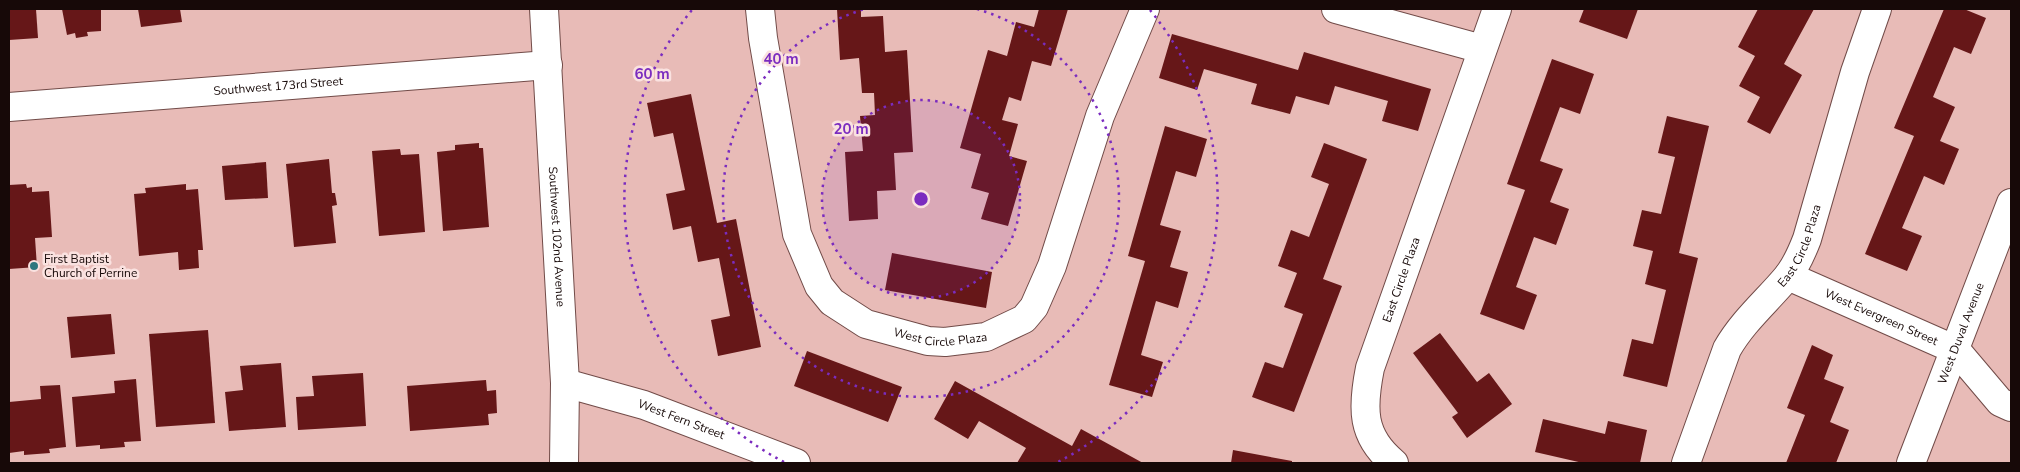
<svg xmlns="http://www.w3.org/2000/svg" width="2020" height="472" font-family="'Nunito Sans',sans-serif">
	<rect width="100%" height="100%" fill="#e8bbb7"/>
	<g fill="#661718">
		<polygon points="9,9 36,9 38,38 9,40"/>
		<polygon points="62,9 101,9 101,31 87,32 88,36 76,38 75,33 67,35"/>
		<polygon points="138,9 180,9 182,22 141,27"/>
		<polygon points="837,9 861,9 861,17 883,16 885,52 907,50 913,152 894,153 896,190 877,191 878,219 849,221 845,152 863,151 860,116 875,115 874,93 862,93 859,58 840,60"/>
		<polygon points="1039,9 1068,9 1051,66 1032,61 1021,101 1009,97 1002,120 1018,124 1009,156 1027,161 1008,226 981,219 989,193 971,188 981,154 960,148 988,50 1007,56 1016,22 1034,27"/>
		<polygon points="1584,9 1638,9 1627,39 1579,22"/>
		<polygon points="1758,9 1814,9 1784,64 1802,75 1770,134 1747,122 1760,97 1739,86 1755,56 1738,47"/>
		<polygon points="1944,9 1964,9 1986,18 1971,54 1954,47 1933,97 1955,107 1940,141 1959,149 1944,185 1924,176 1902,228 1922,236 1907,271 1865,254 1914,136 1894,128"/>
		<polygon points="1172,34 1298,70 1304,52 1431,89 1418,131 1382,121 1388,101 1335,86 1329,105 1296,96 1290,114 1251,104 1257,84 1204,69 1197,90 1159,78"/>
		<polygon points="1552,59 1594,74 1580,114 1560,107 1540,161 1563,169 1550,202 1569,209 1556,245 1534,237 1516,287 1537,295 1524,330 1480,314 1525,190 1507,184"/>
		<polygon points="691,94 717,223 736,219 761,347 718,356 711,320 730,316 719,258 698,262 691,226 673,230 666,194 685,190 673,133 654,137 647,103"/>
		<polygon points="1667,116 1709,126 1679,253 1698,258 1667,387 1623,376 1632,339 1653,344 1666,290 1645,284 1653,251 1633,246 1642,210 1661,214 1675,157 1658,153"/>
		<polygon points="1165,126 1207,139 1196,177 1176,171 1160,225 1181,231 1170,267 1188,272 1178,308 1156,301 1141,355 1163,362 1152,397 1109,385 1145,261 1128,256"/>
		<polygon points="479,143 479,148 483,148 489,227 443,231 437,152 455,150 455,145"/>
		<polygon points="1324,143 1367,159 1323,279 1342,286 1294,412 1252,397 1265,362 1283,368 1303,314 1284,307 1297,273 1278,266 1291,230 1309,237 1329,184 1311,177"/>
		<polygon points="400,149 401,155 419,154 425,232 379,236 372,151"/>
		<polygon points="329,159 332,193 335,193 337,205 332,206 336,243 294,247 286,164"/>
		<polygon points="266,162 268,198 225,200 222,166"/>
		<polygon points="26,184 27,188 32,187 32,192 49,191 52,237 35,238 37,267 9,269 9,185"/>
		<polygon points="186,184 186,190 198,189 203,250 198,250 199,268 179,270 178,252 139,256 134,194 146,193 145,188"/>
		<polygon points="892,253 992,272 986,308 885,290"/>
		<polygon points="111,314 115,354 71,358 67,317"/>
		<polygon points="208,330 215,423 156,427 149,334"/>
		<polygon points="1440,333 1477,382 1489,373 1512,404 1467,438 1452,417 1458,413 1413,353"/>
		<polygon points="1812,345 1833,355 1824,379 1844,387 1830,422 1849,430 1836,463 1786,463 1805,415 1787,408"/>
		<polygon points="807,351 902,387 888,422 794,386"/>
		<polygon points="281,363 286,427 229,431 225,392 243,390 240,366"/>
		<polygon points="363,373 366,426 298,430 296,397 314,396 312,376"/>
		<polygon points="136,379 141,441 124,442 125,447 100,449 100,445 76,447 72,397 115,393 114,381"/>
		<polygon points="486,380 487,391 496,390 497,413 488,414 489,425 410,431 407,386"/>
		<polygon points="955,381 1072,446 1081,429 1143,463 1017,463 1026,448 979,421 968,439 934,419"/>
		<polygon points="60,385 66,447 49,449 50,453 24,455 24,451 9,453 9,402 41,399 40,386"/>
		<polygon points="1543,419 1605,434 1608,421 1647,430 1640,463 1583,463 1535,452"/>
		<polygon points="1233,450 1292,461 1292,463 1231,463"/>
	</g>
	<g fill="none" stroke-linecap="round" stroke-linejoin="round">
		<g stroke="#714b48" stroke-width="30">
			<g id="minor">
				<path id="s1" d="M 760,9 L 763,38 L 797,234 L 819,286 L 832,302 L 866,324 L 928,341 L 945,342 L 986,337 L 1024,319 L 1034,307 L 1052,266 L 1100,116 L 1145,9"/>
				<polyline points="1336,9 1482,49"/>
				<path id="s2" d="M 9,107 L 548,65"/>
				<path id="s3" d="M 1788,276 L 1956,350 L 2000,402 L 2011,407"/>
				<path id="s4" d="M 565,383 L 644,405 L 796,463"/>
				<path id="s5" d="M 1394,463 C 1361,436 1362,408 1370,368 L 1497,9"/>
				<path id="s6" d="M 1686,463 L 1727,349 C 1743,321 1767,301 1787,277 C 1796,266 1802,252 1807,239 L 1855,72 L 1877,9"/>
				<path id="s7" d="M 1911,463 L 2011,203"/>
			</g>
		</g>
		<g stroke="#714b48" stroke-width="30">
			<g id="tertiary">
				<path id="s8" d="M 544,9 L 565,383 L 564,463"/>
			</g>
		</g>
		<use href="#minor" stroke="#fff" stroke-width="28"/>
		<use href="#tertiary" stroke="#fff" stroke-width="28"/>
	</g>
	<circle cx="921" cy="199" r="99" fill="#7b2cbf" fill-opacity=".12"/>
	<g fill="none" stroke="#7b2cbf" stroke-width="2.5" stroke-dasharray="2.5 5">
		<circle cx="921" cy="199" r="99"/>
		<path d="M977 9A198 198 0 1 1 865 9"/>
		<path d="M784 462A297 297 0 0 1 692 10M1150 10A297 297 0 0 1 1058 462"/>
	</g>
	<circle fill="#2e777f" stroke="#fae2e0" stroke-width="2" cx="34" cy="266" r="5"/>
	<g text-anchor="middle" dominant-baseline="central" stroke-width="5" stroke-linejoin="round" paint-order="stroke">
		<g font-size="12" fill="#170908" stroke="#fae2e0">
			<text stroke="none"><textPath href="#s2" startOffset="270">Southwest 173rd Street</textPath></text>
			<text stroke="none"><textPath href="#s8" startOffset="228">Southwest 102nd Avenue</textPath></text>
			<text stroke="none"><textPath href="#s6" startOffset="249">East Circle Plaza</textPath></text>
			<text stroke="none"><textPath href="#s5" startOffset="198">East Circle Plaza</textPath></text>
			<text stroke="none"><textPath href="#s3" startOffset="102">West Evergreen Street</textPath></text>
			<text stroke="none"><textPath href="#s1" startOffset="422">West Circle Plaza</textPath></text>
			<text stroke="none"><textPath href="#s7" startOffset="139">West Duval Avenue</textPath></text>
			<text stroke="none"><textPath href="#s4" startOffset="122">West Fern Street</textPath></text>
		</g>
		<g font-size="12" fill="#170908" stroke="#fae2e0" text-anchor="start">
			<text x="44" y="259">First Baptist<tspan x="44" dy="14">Church of Perrine</tspan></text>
		</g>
	</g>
	<circle cx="921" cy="199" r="8" fill="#7b2cbf" stroke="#fae2e0" stroke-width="2.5"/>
	<g font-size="15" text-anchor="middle" font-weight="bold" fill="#7b2cbf" stroke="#fae2e0" stroke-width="5" stroke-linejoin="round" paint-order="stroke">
		<text x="781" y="64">40 m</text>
		<text x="652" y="79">60 m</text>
		<text x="851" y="134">20 m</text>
	</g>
	<rect width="2020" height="472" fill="none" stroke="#170908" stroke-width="20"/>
</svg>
